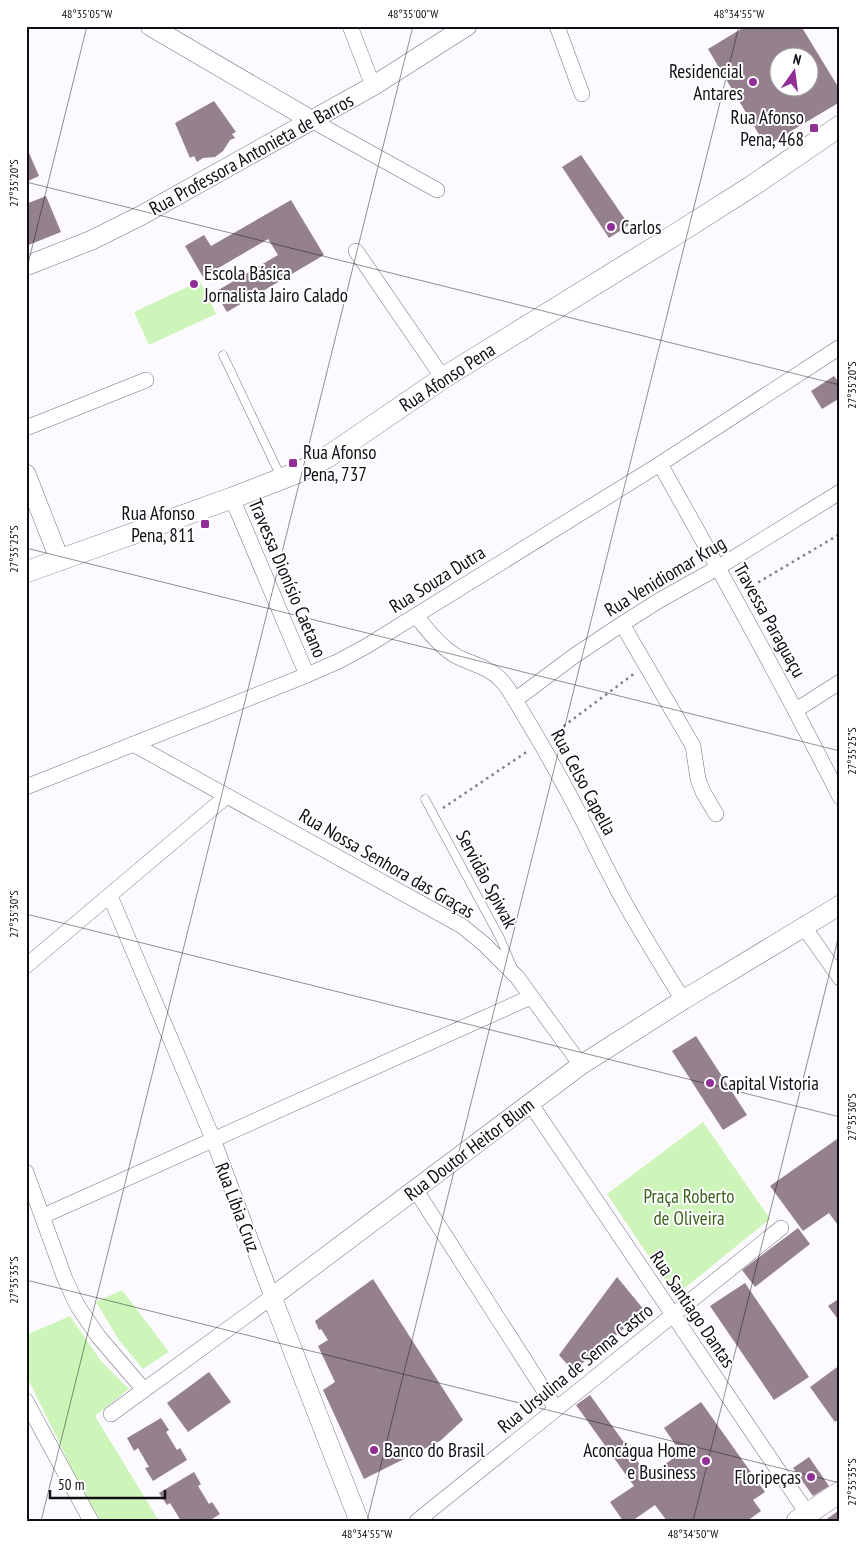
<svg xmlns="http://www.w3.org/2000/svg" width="866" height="1547" font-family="'PT Sans Narrow',sans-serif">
	<rect width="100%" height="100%" fill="#fcfaff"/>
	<g fill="#cef5b9">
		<polygon points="200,281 216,314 149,345 134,312"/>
		<polygon points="703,1122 770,1219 675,1296 607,1194"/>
		<polygon points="122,1290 169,1352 143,1369 119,1340 96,1302"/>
		<polygon points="70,1316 101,1361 129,1389 95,1416 159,1521 101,1521 78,1481 26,1375 26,1335"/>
	</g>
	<g fill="#95818e" fill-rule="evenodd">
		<path d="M 746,26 L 801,26 L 840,90 L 840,102 L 766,146 L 708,49 ZM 778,58 L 808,58 L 808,88 L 778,88 Z"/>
		<polygon points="214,101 236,132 232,134 235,138 230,140 223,151 215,157 203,158 197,162 194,156 190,158 175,123"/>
		<polygon points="26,146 39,176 26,182"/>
		<polygon points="581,155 629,225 609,238 562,167"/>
		<polygon points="46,196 61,232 26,246 26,204"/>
		<polygon points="291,200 324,255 227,312 215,292 278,255 268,239 203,277 185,246 204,235 211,246"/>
		<polygon points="834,376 840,384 840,398 822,409 811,391"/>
		<polygon points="696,1036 747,1115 723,1130 672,1051"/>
		<polygon points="840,1137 840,1228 829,1213 803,1231 770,1186"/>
		<polygon points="798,1228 810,1244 755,1287 742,1270"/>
		<polygon points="617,1277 645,1311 573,1371 559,1355"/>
		<polygon points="373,1279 463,1420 440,1441 364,1479 323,1390 335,1382 318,1346 328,1340 321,1329 319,1330 315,1321"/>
		<polygon points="745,1283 809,1377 774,1400 710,1306"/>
		<polygon points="840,1298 840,1322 828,1306"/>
		<polygon points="840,1365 840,1418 835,1422 810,1387"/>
		<polygon points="209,1372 231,1402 188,1432 167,1403"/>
		<polygon points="590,1395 648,1476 681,1453 664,1428 701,1402 765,1492 753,1500 761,1511 747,1521 667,1521 655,1505 632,1521 623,1521 610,1502 634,1486 576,1405"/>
		<polygon points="161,1418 169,1430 166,1432 177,1450 180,1448 187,1460 153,1481 145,1468 149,1467 138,1448 134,1451 127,1438"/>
		<polygon points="809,1457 829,1486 813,1496 793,1468"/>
		<polygon points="194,1472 201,1484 198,1486 209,1504 212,1502 220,1514 209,1521 181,1521 170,1503 167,1505 159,1493"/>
		<polygon points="838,1511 840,1513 840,1521 824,1521"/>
	</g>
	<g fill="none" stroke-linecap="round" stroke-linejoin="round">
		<g stroke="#756e81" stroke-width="9">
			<g id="service">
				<polyline points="223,355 281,477"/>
				<polyline points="425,799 500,938 513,968"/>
			</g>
		</g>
		<g stroke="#756e81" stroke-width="16">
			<g id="minor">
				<polyline points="350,26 373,86"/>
				<polyline points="557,26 582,94"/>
				<polyline points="311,120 437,190"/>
				<polyline points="356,251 443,378"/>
				<polyline points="26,428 146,380"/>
				<path d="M 660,464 C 722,574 783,684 840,797"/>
				<polyline points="232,498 307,675"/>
				<path d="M 416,616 C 428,630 439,646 456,656 C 471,664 490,667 502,681 C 511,691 517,704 524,715 C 538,738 551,761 564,785 C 584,821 601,859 621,896 C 640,931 662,966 683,1000"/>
				<polyline points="622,624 693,746 698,779 703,792 716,814"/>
				<polyline points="515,700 574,656 622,624 660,600 719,567 840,492"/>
				<polyline points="796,710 840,682"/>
				<polyline points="133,744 462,926 484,944 517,977 581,1065"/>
				<polyline points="26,787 307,675 339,661 365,647 660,464 840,347"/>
				<polyline points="110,896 213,1139 272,1297 111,1414"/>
				<polyline points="804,927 840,978"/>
				<polyline points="26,966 227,796"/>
				<polyline points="530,1103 807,1513"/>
				<polyline points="26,1172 65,1279 77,1305 98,1336 144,1390"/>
				<polyline points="415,1189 556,1409"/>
				<polyline points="43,1216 531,997"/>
				<polyline points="26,1401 91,1521"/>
				<polyline points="417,1521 781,1228"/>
			</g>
		</g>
		<g stroke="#756e81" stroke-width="20">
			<g id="tertiary">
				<polyline points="150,26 311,120"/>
				<polyline points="26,266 92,240 142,215 373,86 467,26"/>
				<polyline points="26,474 60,561"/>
				<polyline points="359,1521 272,1297 581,1065 683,1000 840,905"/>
			</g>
		</g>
		<g stroke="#756e81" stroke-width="22">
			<g id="secondary">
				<polyline points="26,572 232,498 299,472 326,458 443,378 678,233 752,186 840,126"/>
				<polyline points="797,1521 840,1492"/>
			</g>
		</g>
		<g stroke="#838087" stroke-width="2.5" stroke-dasharray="2.5 4" stroke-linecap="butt">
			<polyline points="747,589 840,534"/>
			<polyline points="553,734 635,673"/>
			<polyline points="443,808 528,751"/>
		</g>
		<use href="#service" stroke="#fff" stroke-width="8"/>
		<use href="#minor" stroke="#fff" stroke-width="15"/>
		<use href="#tertiary" stroke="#fff" stroke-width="19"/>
		<use href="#secondary" stroke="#fff" stroke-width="21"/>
	</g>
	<path fill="none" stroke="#100d15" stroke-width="1" stroke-opacity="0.45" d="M 26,182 L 840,385M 26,272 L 87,26M 26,548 L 840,751M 26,914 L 840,1117M 26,1280 L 840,1483M 41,1521 L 413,26M 367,1521 L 739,26M 693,1521 L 840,931"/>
	<g fill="#912f97" stroke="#fff" stroke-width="2">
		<circle cx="753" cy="82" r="5"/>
		<rect x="809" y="123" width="10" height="10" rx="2.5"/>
		<circle cx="611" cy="227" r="5"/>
		<circle cx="194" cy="284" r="5"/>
		<rect x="288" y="458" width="10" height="10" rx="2.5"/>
		<rect x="200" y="519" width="10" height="10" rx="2.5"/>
		<circle cx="710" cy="1083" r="5"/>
		<circle cx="374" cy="1450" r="5"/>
		<circle cx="706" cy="1461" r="5"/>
		<circle cx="811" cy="1477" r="5"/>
	</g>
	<g text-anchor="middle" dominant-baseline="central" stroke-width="4" stroke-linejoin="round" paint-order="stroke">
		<g font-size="19" fill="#100d15" stroke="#fff" text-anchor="end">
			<text x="743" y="71">Residencial<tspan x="743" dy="22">Antares</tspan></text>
			<text x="804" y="117">Rua Afonso<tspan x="804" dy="22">Pena, 468</tspan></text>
			<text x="621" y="227" text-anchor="start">Carlos</text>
			<text x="204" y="273" text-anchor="start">Escola Básica<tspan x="204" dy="22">Jornalista Jairo Calado</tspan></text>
			<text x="303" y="452" text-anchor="start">Rua Afonso<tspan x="303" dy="22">Pena, 737</tspan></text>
			<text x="195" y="513">Rua Afonso<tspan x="195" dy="22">Pena, 811</tspan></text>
			<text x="720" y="1083" text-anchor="start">Capital Vistoria</text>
			<text x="384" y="1450" text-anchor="start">Banco do Brasil</text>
			<text x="696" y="1450">Aconcágua Home<tspan x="696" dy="22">e Business</tspan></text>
			<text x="801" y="1477">Floripeças</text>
		</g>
		<g font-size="19" fill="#100d15" stroke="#fff">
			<text transform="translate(251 154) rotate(-29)">Rua Professora Antonieta de Barros</text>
			<text transform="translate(447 377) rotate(-33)">Rua Afonso Pena</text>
			<text transform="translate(665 576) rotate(-31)">Rua Venidiomar Krug</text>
			<text transform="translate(288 578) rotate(67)">Travessa Dionísio Caetano</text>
			<text transform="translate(437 579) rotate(-32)">Rua Souza Dutra</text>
			<text transform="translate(770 620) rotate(61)">Travessa Paraguaçu</text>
			<text transform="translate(584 782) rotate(62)">Rua Celso Capella</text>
			<text transform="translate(387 863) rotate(30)">Rua Nossa Senhora das Graças</text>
			<text transform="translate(487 879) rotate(62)">Servidão Spiwak</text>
			<text transform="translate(469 1149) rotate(-37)">Rua Doutor Heitor Blum</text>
			<text transform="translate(238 1207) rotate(69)">Rua Líbia Cruz</text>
			<text transform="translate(693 1309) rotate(56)">Rua Santiago Dantas</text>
			<text transform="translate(575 1368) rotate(-39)">Rua Ursulina de Senna Castro</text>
		</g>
		<g font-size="19" fill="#39631c" stroke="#fff">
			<text x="689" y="1196">Praça Roberto<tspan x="689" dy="22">de Oliveira</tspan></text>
		</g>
	</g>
	<rect width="866" height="1547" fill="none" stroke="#ffffff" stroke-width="55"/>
	<g transform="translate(794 72) rotate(14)"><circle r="24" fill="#ffffff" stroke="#9f9ea1"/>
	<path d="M0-4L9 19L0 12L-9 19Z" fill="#912f97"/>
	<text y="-8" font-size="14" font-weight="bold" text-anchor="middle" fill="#100d15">N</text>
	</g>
	<path d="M50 1490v8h115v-8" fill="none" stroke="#100d15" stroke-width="2.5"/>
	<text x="58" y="1490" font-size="15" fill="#100d15" stroke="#ffffff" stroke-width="4" paint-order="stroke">50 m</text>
	<rect x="28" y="28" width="810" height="1492" fill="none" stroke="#100d15" stroke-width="2"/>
	<g font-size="12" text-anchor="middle" fill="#100d15">
		<text x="87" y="18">48°35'05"W</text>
		<text x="413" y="18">48°35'00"W</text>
		<text x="739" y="18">48°34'55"W</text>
		<text transform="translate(14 183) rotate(-90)" y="4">27°35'20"S</text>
		<text transform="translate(852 385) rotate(-90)" y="4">27°35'20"S</text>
		<text transform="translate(14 549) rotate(-90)" y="4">27°35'25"S</text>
		<text transform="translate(852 751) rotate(-90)" y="4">27°35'25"S</text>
		<text transform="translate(14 914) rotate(-90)" y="4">27°35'30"S</text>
		<text transform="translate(852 1117) rotate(-90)" y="4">27°35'30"S</text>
		<text transform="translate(14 1280) rotate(-90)" y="4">27°35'35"S</text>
		<text transform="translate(852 1482) rotate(-90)" y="4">27°35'35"S</text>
		<text x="367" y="1538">48°34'55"W</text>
		<text x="693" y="1538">48°34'50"W</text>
	</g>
</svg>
